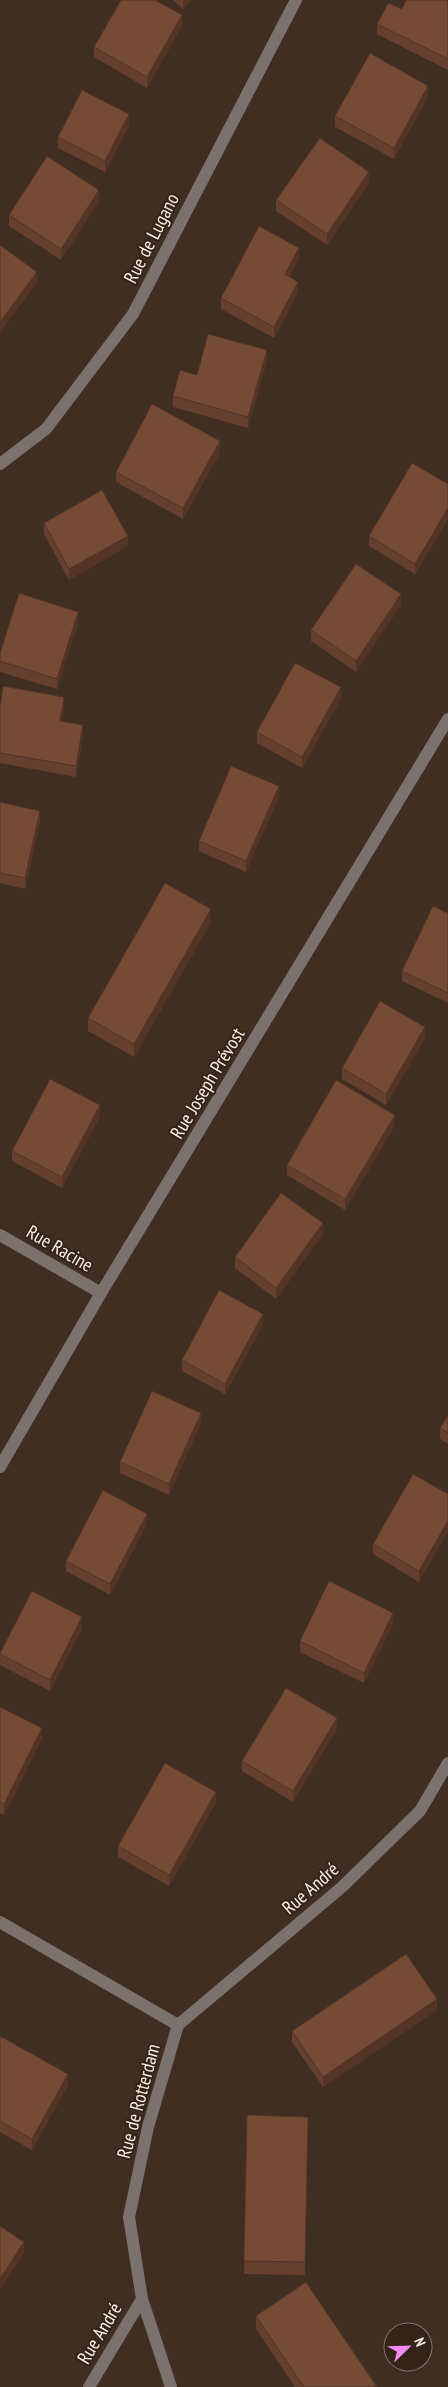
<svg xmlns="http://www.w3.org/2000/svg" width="448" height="2387" font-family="'PT Sans Narrow',sans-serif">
	<rect width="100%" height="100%" fill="#3f2e21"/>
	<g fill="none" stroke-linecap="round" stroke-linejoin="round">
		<g stroke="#7c726d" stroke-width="12">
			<polyline points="0,464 46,429 133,314 296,0"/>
			<polyline points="0,1235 101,1293"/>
			<polyline points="0,1467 101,1293 448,719"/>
			<polyline points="0,1922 178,2025"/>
			<polyline points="178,2025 342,1887 420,1811 448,1763"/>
			<polyline points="89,2387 142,2299"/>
			<polyline points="171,2387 142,2299 129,2217 148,2127 178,2025"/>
		</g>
	</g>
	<g fill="#65402e">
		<polygon points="173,0 192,0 183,9"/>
		<polygon points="448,0 448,70 377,34 377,24 402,9"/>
		<polygon points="182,26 147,88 94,57 94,47"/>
		<polygon points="428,96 394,159 335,127 335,116"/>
		<polygon points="129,125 105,172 58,148 58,137"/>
		<polygon points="369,183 327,245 276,211 276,200"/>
		<polygon points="99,201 61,260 9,226 9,215"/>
		<polygon points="299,258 289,276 298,292 274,338 221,309 221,298"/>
		<polygon points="267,361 248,428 173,407 173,396"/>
		<polygon points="220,452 183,519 116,482 116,472"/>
		<polygon points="448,484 448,519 415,574 369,546 369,536"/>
		<polygon points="44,523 128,546 69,580 44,534"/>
		<polygon points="401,605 356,672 311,641 311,630"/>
		<polygon points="78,623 57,689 0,672 0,653"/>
		<polygon points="341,698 302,768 257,743 257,732"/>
		<polygon points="0,706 64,708 62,721 83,735 76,777 0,763"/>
		<polygon points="279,796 246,872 199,851 199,841"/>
		<polygon points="0,802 40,822 25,889 0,883"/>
		<polygon points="448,913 448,1003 402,981 402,971"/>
		<polygon points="211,922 134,1057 88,1031 88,1018"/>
		<polygon points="425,1038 386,1105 342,1079 342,1068"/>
		<polygon points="100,1116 62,1188 12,1161 12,1151"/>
		<polygon points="395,1125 345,1210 287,1175 287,1165"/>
		<polygon points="323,1234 276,1299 235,1268 235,1257"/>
		<polygon points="263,1325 225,1394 182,1371 182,1360"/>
		<polygon points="448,1416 448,1444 440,1439 440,1428"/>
		<polygon points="201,1423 169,1495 120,1473 120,1462"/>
		<polygon points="448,1494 419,1582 373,1554 373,1544"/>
		<polygon points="147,1524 110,1595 66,1571 66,1561"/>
		<polygon points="393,1624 364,1683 300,1652 300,1641"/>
		<polygon points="82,1628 50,1691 0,1665 0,1653"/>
		<polygon points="0,1707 42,1738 4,1815 0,1813"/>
		<polygon points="337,1729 293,1802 242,1771 242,1761"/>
		<polygon points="216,1802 169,1886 118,1857 118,1846"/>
		<polygon points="437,2010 323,2087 292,2042 292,2031"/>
		<polygon points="0,2036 68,2085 32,2150 0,2132"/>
		<polygon points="247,2115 308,2117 305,2275 244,2274"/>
		<polygon points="256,2316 377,2387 295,2387 256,2329"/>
	</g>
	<g fill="#533425">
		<polygon points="183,0 192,0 183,9"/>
		<polygon points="182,15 182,26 147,88 147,77"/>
		<polygon points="428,86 428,96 394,159 394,148"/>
		<polygon points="129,114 129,125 105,172 105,161"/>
		<polygon points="369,172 369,183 327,245 327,234"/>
		<polygon points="99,190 99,201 61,260 61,249"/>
		<polygon points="299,248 299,258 285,285 285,274"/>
		<polygon points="37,272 37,283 0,333 0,322"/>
		<polygon points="298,282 298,292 274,338 274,327"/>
		<polygon points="267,350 267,361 248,428 248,417"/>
		<polygon points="220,441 220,452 183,519 183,508"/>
		<polygon points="448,508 448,519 415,574 415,564"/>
		<polygon points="128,536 128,546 69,580 69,569"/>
		<polygon points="401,594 401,605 356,672 356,661"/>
		<polygon points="78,612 78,623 57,689 57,679"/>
		<polygon points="341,687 341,698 302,768 302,757"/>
		<polygon points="64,697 64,708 60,731 60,721"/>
		<polygon points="83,725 83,735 76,777 76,766"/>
		<polygon points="279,786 279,796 246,872 246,861"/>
		<polygon points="40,811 40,822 25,889 25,878"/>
		<polygon points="211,909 211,922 134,1057 134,1044"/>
		<polygon points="425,1027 425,1038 386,1105 386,1094"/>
		<polygon points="100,1105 100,1116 62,1188 62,1177"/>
		<polygon points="395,1115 395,1125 345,1210 345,1199"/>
		<polygon points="323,1223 323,1234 276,1299 276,1288"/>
		<polygon points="263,1314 263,1325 225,1394 225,1384"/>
		<polygon points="201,1413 201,1423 169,1495 169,1484"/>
		<polygon points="147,1514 147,1524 110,1595 110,1584"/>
		<polygon points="448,1521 448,1532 419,1582 419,1571"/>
		<polygon points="393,1613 393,1624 364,1683 364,1673"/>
		<polygon points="82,1617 82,1628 50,1691 50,1680"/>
		<polygon points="337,1718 337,1729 293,1802 293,1791"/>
		<polygon points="42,1728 42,1738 4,1815 4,1804"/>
		<polygon points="216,1792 216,1802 169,1886 169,1875"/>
		<polygon points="437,1999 437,2010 323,2087 323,2077"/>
		<polygon points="68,2074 68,2085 32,2150 32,2139"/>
		<polygon points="24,2242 24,2253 0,2290 0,2279"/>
	</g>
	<g fill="#764b35" stroke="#533425">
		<polygon points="121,0 155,0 182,15 147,77 94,47"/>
		<polygon points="406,0 448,0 448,59 377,24 388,3 402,9"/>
		<polygon points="370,53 428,86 394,148 335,116"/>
		<polygon points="82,90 129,114 105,161 58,137"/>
		<polygon points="320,138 369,172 327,234 276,200"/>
		<polygon points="47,156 99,190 61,249 9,215"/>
		<polygon points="259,226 299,248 285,274 298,282 274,327 221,298"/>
		<polygon points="0,245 37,272 0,322"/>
		<polygon points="208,334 267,350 248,417 173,396 180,370 197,375"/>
		<polygon points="152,404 220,441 183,508 116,472"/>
		<polygon points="412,463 448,484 448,508 415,564 369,536"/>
		<polygon points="102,490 128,536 69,569 44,523"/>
		<polygon points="356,564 401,594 356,661 311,630"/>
		<polygon points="19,593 78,612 57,679 0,661 0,653"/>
		<polygon points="295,663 341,687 302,757 257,732"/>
		<polygon points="3,686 64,697 60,721 83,725 76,766 0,753 0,706"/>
		<polygon points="231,766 279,786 246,861 199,841"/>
		<polygon points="0,802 40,811 25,878 0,873"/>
		<polygon points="165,883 211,909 134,1044 88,1018"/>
		<polygon points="433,906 448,913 448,993 402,971"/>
		<polygon points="380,1001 425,1027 386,1094 342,1068"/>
		<polygon points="50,1079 100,1105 62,1177 12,1151"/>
		<polygon points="336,1080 395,1115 345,1199 287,1165"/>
		<polygon points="281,1193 323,1223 276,1288 235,1257"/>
		<polygon points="219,1290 263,1314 225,1384 182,1360"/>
		<polygon points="152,1391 201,1413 169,1484 120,1462"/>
		<polygon points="448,1416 448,1433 440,1428"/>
		<polygon points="413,1474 448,1494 448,1521 419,1571 373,1544"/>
		<polygon points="103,1490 147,1514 110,1584 66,1561"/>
		<polygon points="329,1581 393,1613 364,1673 300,1641"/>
		<polygon points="32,1591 82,1617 50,1680 0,1654 0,1653"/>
		<polygon points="286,1688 337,1718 293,1791 242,1761"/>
		<polygon points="0,1707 42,1728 4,1804 0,1802"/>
		<polygon points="165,1763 216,1792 169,1875 118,1846"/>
		<polygon points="406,1954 437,1999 323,2077 292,2031"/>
		<polygon points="0,2036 68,2074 32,2139 0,2121"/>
		<polygon points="247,2115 308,2117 305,2262 244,2261"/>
		<polygon points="0,2226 24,2242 0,2279"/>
		<polygon points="306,2282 377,2387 304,2387 256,2316"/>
	</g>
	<g text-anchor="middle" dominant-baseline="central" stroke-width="4" stroke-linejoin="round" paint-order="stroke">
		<g font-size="19" fill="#f9eee6" stroke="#342417">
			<text transform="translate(151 238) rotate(-63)">Rue de Lugano</text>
			<text transform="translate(207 1083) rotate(-59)">Rue Joseph Prévost</text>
			<text transform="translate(60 1248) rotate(30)">Rue Racine</text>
			<text transform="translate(310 1888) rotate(-41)">Rue André</text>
			<text transform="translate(138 2101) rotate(-75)">Rue de Rotterdam</text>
			<text transform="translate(99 2333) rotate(-59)">Rue André</text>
		</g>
	</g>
	<g transform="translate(408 2347) rotate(67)"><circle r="24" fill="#342417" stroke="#83756a"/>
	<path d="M0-4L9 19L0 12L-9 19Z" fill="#f489f0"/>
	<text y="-8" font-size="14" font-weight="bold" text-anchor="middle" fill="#f9eee6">N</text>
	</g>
</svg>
